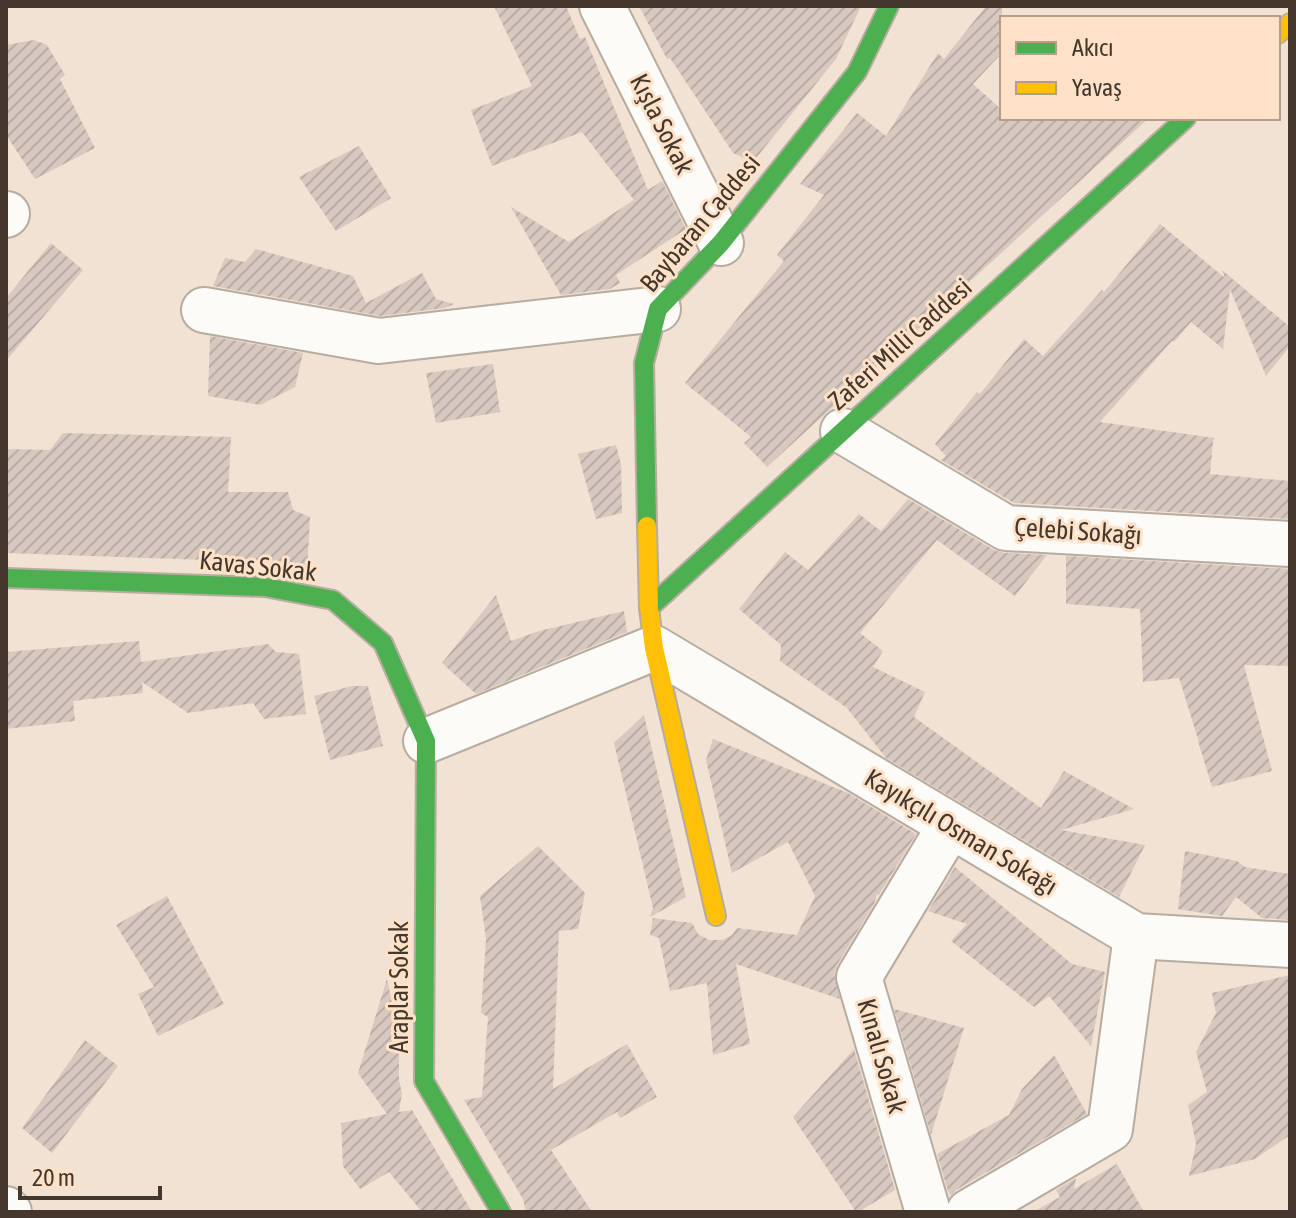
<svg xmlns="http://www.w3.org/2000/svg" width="1296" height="1218" font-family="'Asap Condensed',sans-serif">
	<defs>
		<pattern id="building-hatch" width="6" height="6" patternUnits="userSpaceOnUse" patternTransform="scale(2)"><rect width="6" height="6" fill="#d7c9c0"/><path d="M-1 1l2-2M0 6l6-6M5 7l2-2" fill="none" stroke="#baada5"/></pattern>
	</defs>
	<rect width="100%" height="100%" fill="#f1e2d3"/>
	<g fill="url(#building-hatch)">
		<polygon points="494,6 566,6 580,39 585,37 648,190 662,181 686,229 616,275 620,283 610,289 561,295 511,207 569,242 634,200 582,132 492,166 471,110 532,86"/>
		<polygon points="639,6 861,6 836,59 753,162 733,153 670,58 667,59"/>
		<polygon points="986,6 1002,6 1002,53 973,84 1002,110 1002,118 1149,118 767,467 744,443 751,437 685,383 784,261 777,255 824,195 800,184 857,113 886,136 938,53 944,59"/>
		<polygon points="34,40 47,45 65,75 60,79 95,148 35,179 6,135 6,45"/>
		<polygon points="359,146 391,198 336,231 299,177"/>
		<polygon points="1160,224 1225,278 1222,270 1290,327 1290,346 1266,376 1230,289 1223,349 1191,322 1174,342 1172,341 1100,422 1215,438 1212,442 1213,442 1210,474 1290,481 1290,519 1014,503 941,460 946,456 935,444 977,392 980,394 1024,339 1043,356 1102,290 1104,292"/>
		<polygon points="51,243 83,270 6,361 6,298"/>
		<polygon points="256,249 353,276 366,303 422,273 436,299 454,304 445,308 380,316 213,286 225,258 245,262"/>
		<polygon points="210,336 303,353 295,387 260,405 208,396"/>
		<polygon points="493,364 500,412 436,423 426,373"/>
		<polygon points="63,433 231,437 228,492 288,492 293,510 310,517 307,570 266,562 6,553 6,449 50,450"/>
		<polygon points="616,445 621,464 622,513 596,519 578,454"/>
		<polygon points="908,499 994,550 1005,553 1047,555 1015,596 937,540 860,633 883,651 873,667 925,692 914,717 1041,808 1064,771 1134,809 1061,830 1145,845 1119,897 886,758 847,708 780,661 781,645 739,609 785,552 808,570 859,514 881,531"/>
		<polygon points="1066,556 1290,569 1290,666 1244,665 1272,771 1212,787 1198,741 1199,737 1198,739 1179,678 1143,682 1140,609 1066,604"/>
		<polygon points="496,595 511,641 539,631 624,611 627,632 476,694 442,663"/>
		<polygon points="139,641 141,662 268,644 276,652 299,654 306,714 264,719 253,703 188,713 142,682 143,693 73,701 75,721 6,729 6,652"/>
		<polygon points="352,686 368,686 383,746 330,760 314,696"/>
		<polygon points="644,715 686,897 650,917 653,908 614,743"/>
		<polygon points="713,739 848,793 916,834 879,895 877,894 874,904 837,965 834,974 840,999 736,964 750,1044 713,1055 707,983 670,991 659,938 650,935 653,918 692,923 698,934 709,940 722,940 732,935 737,928 797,935 815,896 788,842 732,873 706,760"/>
		<polygon points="538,846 585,893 578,929 559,931 553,1089 627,1044 657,1097 620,1118 617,1112 551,1150 592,1212 526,1212 523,1199 464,1100 482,1097 488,1017 481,1013 486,939 480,896"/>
		<polygon points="1185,851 1237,861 1245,867 1290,874 1290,920 1262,918 1236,897 1222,916 1178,909"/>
		<polygon points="955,867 1072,964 1105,972 1091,1046 1049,996 1034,1007 951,941 967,924 928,911"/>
		<polygon points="167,896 224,1004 158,1036 138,994 154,987 116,925"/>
		<polygon points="1290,975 1290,1135 1255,1159 1189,1176 1196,1144 1188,1105 1207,1092 1196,1052 1216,1013 1212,993"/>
		<polygon points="387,979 399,1036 399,1081 402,1093 399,1112 412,1110 472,1212 422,1212 389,1172 360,1189 343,1166 341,1123 387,1114 358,1073"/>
		<polygon points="894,1009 964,1028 931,1135"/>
		<polygon points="85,1040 118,1066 52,1153 22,1128"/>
		<polygon points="854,1049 895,1190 858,1212 856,1212 793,1117"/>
		<polygon points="1054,1055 1087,1114 956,1190 951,1196 948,1191 937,1154 1009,1115 1022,1089"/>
		<polygon points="1117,1164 1144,1212 1033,1212 1060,1197 1056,1190 1076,1178 1074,1189"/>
	</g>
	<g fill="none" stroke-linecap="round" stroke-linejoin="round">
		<g stroke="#b7aca0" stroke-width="48">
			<g id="street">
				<polyline points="602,6 721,243"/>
				<polyline points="6,215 7,214"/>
				<polyline points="204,310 379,341 658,309"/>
				<polyline points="843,431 1006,528 1290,544"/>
				<polyline points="426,741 654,648 1136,936 1290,945"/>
				<polyline points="6,1209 9,1212"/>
				<polyline points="928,1212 859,977 950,826"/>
				<polyline points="969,1212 1110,1129 1136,936"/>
			</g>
		</g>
		<g stroke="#b7aca0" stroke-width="22">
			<g id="fast">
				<polyline points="647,526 644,363 658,309 721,243 857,72 889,6"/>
				<polyline points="6,578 265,587 333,600 383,643 426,741 424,1081 501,1212"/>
				<polyline points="649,608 1186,118"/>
			</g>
		</g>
		<g stroke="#b7aca0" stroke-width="22">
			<g id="slow">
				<polyline points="1278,34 1290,23"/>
				<polyline points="647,526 649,608 654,648 716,916"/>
			</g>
		</g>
		<use href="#street" stroke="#fdfbf8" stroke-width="44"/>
		<use href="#fast" stroke="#4caf50" stroke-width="18"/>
		<use href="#slow" stroke="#ffc107" stroke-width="18"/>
	</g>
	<g text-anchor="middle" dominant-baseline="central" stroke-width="6" stroke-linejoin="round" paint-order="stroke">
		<g font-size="26" fill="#44382e" stroke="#fee1c6">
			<text transform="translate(662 124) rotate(63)">Kışla Sokak</text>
			<text transform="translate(700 223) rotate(-50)">Baybaran Caddesi</text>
			<text transform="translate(900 344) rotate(-42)">Zaferi Milli Caddesi</text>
			<text transform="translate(1078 531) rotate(4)">Çelebi Sokağı</text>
			<text transform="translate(258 566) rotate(6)">Kavas Sokak</text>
			<text transform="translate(961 832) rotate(31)">Kayıkçılı Osman Sokağı</text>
			<text transform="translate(399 987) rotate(-90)">Araplar Sokak</text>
			<text transform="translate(882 1056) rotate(74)">Kınalı Sokak</text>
		</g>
	</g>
	<rect width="1296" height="1218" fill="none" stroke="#44382e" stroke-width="16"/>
	<rect x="1000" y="16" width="280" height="104" fill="#fee1c6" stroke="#b49d89" stroke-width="2"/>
	<rect x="1016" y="42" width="40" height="12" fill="#4caf50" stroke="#b49d89" stroke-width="2"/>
	<text x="1072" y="56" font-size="24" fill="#44382e">Akıcı</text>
	<rect x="1016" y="82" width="40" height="12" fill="#ffc107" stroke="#b49d89" stroke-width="2"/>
	<text x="1072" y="96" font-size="24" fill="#44382e">Yavaş</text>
	<path d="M20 1186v12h140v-12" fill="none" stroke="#44382e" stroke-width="4"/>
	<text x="32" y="1186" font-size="24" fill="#44382e" stroke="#fee1c6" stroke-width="6" paint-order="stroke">20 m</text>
</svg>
